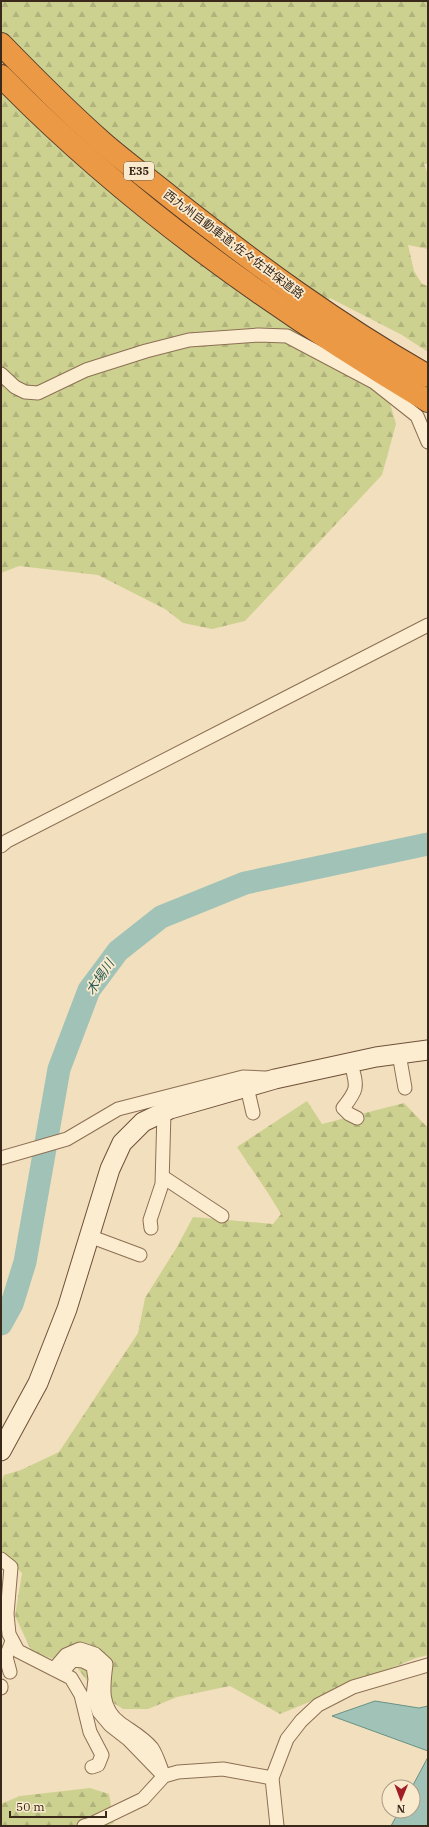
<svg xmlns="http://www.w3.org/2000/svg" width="429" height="1827" font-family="'IBM Plex Serif','Noto Sans JP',serif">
	<defs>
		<pattern id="forest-firs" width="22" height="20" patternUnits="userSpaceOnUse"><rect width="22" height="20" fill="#cdd190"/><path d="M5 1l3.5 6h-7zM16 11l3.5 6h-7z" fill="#b1b37c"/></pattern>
	</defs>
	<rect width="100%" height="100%" fill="#f2dfbd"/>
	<g fill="url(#forest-firs)">
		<polygon points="1,1 428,1 428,164 424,164 428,174 428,249 408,245 414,271 422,284 428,286 428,352 402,335 330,298 293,341 388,396 396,424 382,475 245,621 212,629 183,623 165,609 98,575 19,566 1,573"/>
		<polygon points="307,1101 322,1124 404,1103 428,1128 428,1655 416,1658 280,1714 230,1686 177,1697 148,1709 123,1709 95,1691 76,1666 32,1652 15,1616 22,1573 1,1553 1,1483 4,1475 21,1470 59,1452 138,1333 145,1298 177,1247 193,1217 273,1224 281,1214 268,1193 237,1147"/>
		<polygon points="90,1788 109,1794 114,1823 107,1826 1,1826 1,1804 20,1796"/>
	</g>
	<g fill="#a1c3b7" stroke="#689285">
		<polygon points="375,1701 419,1708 428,1706 428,1751 332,1716"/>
		<polygon points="428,1757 428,1826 391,1826 399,1811 413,1811 412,1787"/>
	</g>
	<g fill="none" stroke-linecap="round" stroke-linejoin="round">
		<polyline stroke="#a1c3b7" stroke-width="23" points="1,1324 12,1304 25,1262 59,1069 89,990 118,951 161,917 245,883 428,844"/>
		<g stroke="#8c6f54" stroke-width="15">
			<g id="street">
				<polyline points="1,374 15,387 25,392 38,393 86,370 146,351 189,340 258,335 287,336 374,382 417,416 428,442"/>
				<polyline points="1,846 7,841 428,625"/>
				<polyline points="399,1054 405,1088"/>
				<path d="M 351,1063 C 357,1087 359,1088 343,1108 L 349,1114 L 357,1118"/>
				<polyline points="247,1087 253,1113"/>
				<polyline points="1,1158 67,1139 118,1109 243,1077 265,1078"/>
				<polyline points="163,1177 222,1216"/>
				<polyline points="151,1228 150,1220 162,1184 164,1112"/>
				<polyline points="89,1236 140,1255"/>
				<polyline points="1,1559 11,1567 7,1614 9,1634 18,1651 71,1678 81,1695 90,1732 102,1755 98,1765 92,1767"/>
				<path d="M 54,1669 L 66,1655 L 80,1649 L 95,1654 L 106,1664 C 103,1687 100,1708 120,1723 C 131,1731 143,1737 152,1748 C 157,1755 160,1767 164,1776"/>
				<polyline points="63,1671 73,1660 83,1661 93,1666 95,1679 93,1696 99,1712 110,1725 128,1739 160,1772"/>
				<polyline points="10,1672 6,1657 12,1641"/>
				<polyline points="1,1686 1,1688"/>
				<polyline points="84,1826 91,1824 143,1799 164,1776 178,1772 223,1769 272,1778"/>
				<polyline points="277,1826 272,1778 287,1739 301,1721 318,1705 353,1687 428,1665"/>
			</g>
		</g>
		<g stroke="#6e5038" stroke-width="21">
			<polyline id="secondary" points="1,1451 38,1383 67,1309 110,1169 122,1143 143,1122 170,1109 275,1079 376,1057 428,1050"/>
		</g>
		<g stroke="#593d29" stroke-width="24">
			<g id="highway">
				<path d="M 1,44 C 34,78 68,112 103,143 C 126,163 151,181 174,200 C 255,264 338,325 428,376"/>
				<path d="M 1,76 C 127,205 274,309 428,401"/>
			</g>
		</g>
		<use href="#street" stroke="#fcedd1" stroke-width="13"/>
		<use href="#secondary" stroke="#fcedd1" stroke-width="19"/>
		<use href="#highway" stroke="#eb9944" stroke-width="22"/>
	</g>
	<g text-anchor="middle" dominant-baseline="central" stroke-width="3.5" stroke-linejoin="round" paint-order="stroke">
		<rect fill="#f9eacd" stroke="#736250" stroke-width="1" x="124" y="162" width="30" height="18" rx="3"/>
		<g font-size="11" font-weight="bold" fill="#3a281b">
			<text x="139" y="171">E35</text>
		</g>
		<g font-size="12" fill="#3a281b" stroke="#f9eacd">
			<text transform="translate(234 244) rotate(37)">西九州自動車道;佐々佐世保道路</text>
		</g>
		<g font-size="13" font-style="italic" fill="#285b55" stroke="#f9eacd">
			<text transform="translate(100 977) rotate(-56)">木場川</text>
		</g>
	</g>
	<rect width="429" height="1827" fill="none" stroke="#3a281b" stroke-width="4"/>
	<g transform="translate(401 1799) rotate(181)"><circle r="19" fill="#f9eacd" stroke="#ad9c86"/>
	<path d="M0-3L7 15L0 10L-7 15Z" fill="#a11e26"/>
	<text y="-6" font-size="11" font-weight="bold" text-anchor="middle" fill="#3a281b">N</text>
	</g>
	<path d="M10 1811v6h96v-6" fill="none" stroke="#3a281b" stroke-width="2"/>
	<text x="16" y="1811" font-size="12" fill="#3a281b" stroke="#f9eacd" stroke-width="3" paint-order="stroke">50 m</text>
</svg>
